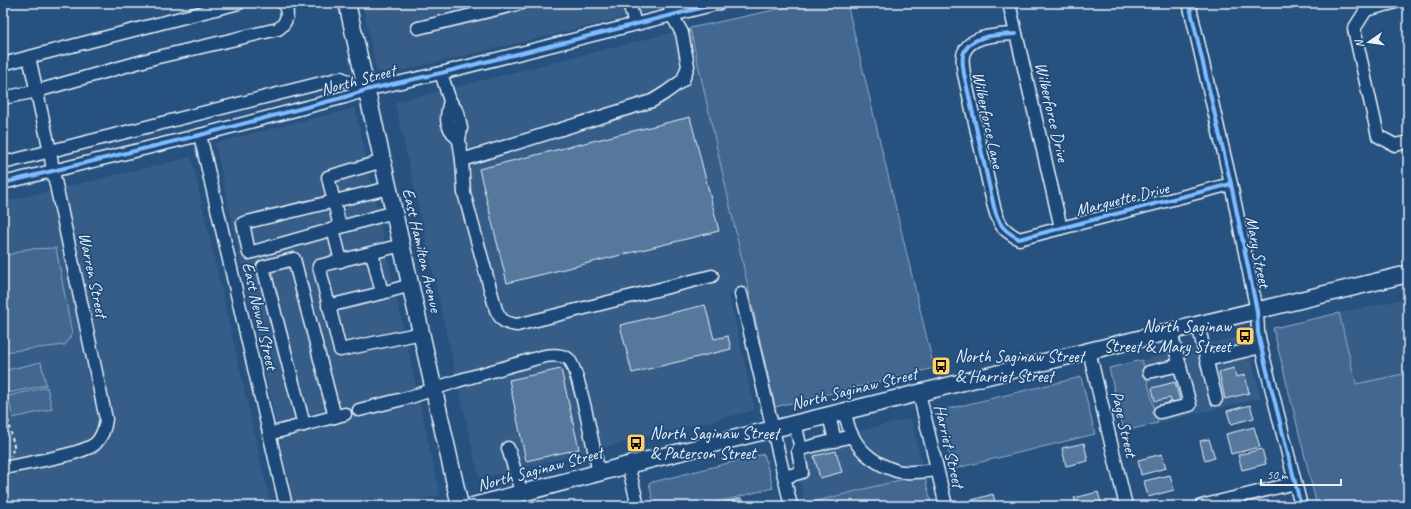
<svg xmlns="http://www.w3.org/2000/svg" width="1411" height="509" font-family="Caveat,sans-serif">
	<rect width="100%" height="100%" fill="#27517f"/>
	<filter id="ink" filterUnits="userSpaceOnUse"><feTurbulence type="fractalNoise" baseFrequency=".025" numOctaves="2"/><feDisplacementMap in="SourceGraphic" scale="8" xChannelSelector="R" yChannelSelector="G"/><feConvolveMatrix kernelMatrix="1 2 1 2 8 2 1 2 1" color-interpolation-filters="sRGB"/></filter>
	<g filter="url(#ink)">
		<g fill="#355d88">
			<polygon points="362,3 686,3 391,73 379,72 376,67"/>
			<polygon points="690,28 749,289 729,294 755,410 479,479 395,102"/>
			<polygon points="355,108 440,495 391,506 294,506 215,143"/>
			<polygon points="191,157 271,506 3,506 3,202"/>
			<polygon points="1408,298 1408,373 1356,385 1339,313"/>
			<polygon points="1246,335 1261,398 1158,423 1142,360"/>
			<polygon points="911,418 924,474 805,504 792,448"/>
		</g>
		<g fill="#436891" stroke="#96acc4">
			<polygon points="807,3 847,3 934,368 775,407 690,28"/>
			<polygon points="56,248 72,334 65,345 3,352 3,257 26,249"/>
			<polygon points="1339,313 1356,384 1408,373 1408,506 1317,506 1273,328"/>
			<polygon points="1142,360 1158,423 1124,431 1109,368"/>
			<polygon points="41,362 46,385 8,393 3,371"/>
			<polygon points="1081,377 1095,434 953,469 939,411"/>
			<polygon points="47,387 52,409 13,418 8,396"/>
			<polygon points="764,454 773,488 702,506 654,506 649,483"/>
			<polygon points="924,474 932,506 806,506 805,504"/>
		</g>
		<g fill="#57789d" stroke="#e8f1f8">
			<polygon points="690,117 719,231 507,283 479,169"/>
			<polygon points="705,305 714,339 728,336 731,349 632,373 620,325"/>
			<polygon points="1234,368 1236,377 1245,375 1249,393 1225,399 1219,372"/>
			<polygon points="561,369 579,449 526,461 509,380"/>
			<polygon points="1175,382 1180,401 1171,403 1170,398 1155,401 1152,388"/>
			<polygon points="1250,405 1254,418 1231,424 1227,411"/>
			<polygon points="1254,427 1260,447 1231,454 1226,434"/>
			<polygon points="1209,439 1215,458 1205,461 1200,441"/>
			<polygon points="1084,443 1088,461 1066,466 1062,448"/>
			<polygon points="1262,449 1266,464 1242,470 1238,455"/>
			<polygon points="836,451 842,472 820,478 814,456"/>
			<polygon points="1162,454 1166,468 1141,475 1138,460"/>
			<polygon points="1170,475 1174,490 1148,497 1144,481"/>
			<polygon points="1098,492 1102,506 1077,506 1074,498"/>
			<polygon points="993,494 996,506 974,506 972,500"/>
			<polygon points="741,498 743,506 716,506 715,505"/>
		</g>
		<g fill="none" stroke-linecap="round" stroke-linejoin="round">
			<g stroke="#e8f1f8" stroke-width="15">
				<g id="minor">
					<polyline points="629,3 635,24"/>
					<polyline points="1009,3 1061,228"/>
					<polyline points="1189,3 1231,184 1257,311 1258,332 1261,347 1301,506"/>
					<polyline points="1393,3 1366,10 1354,29 1378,136 1395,145 1408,142"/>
					<polyline points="418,28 522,3"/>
					<path d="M 1016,34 C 999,35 969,34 963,55 C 962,61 963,68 964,74 L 994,207 C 999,225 1003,230 1019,239 L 1231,184"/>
					<polyline points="29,57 239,3"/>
					<path d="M 3,64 L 29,57 L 50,151 L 53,171 L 106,419 C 105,429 102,437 95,444 C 81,455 23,464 3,468"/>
					<polyline points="441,73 450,101"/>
					<path d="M 3,98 L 37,91 L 154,58 L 278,29 C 287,23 290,12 283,3"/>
					<polyline points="200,135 286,506"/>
					<path d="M 459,140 C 445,126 445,119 450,101 L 458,113 L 461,128 L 459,140 L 462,160 L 652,101 L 665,93 L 683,80 L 688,66 L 682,33 L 672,15 L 669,3"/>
					<path d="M 462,160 L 464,193 L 496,310 C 502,322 505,323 517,325 L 712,276"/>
					<polyline points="3,163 341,78 366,90"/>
					<polyline points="3,183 200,135 345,97 366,90 441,73 720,3"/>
					<polyline points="389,188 243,223 249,253 394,212"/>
					<polyline points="340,227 328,177 383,161"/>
					<polyline points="333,229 341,261"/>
					<polyline points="402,245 319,266 340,350 422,333"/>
					<polyline points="382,293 411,285"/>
					<polyline points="741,294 791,506"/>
					<polyline points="328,306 382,293 372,253"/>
					<polyline points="1198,325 1216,399"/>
					<polyline points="1089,351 1126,506"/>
					<polyline points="1207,360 1261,347"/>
					<polyline points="1149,372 1180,365"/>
					<polyline points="919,393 946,506"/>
					<path d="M 359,410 L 411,397 L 457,381 L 534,359 C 543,356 557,353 567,358 C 578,362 595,457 599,473"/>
					<path d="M 844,411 C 847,419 848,428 852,435 C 860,453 878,465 897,471 C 908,474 926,471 937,470"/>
					<polyline points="1160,412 1190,405 1171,332"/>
					<polyline points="829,415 835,441"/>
					<polyline points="795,423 801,449"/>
					<polyline points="304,425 263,267 294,259 335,417"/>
					<polyline points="269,434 345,414"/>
					<polyline points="508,448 522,494"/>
					<polyline points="628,465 638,506"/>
					<polyline points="785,477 802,472 798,451 801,449 852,436"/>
					<polyline points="1201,506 1295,483"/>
				</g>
			</g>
			<g stroke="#e8f1f8" stroke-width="19">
				<g id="major">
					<polyline points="347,3 460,506"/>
					<polyline points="473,506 628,465 773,429 1089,351 1408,274"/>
				</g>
			</g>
			<polyline stroke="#e8f1f8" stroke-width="2" stroke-dasharray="3 3" stroke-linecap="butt" points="3,397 14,446 11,456"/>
			<use href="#minor" stroke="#1f4a7a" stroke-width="12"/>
			<use href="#major" stroke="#1f4a7a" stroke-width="16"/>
			<g stroke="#1f4a7a" stroke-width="6">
				<g id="cycleway">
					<polyline points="1189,3 1231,184 1257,311 1258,332 1261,347 1301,506"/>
					<path d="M 1016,34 C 999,35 969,34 963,55 C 962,61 963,68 964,74 L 994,207 C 999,225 1003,230 1019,239 L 1231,184"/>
					<polyline points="3,183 200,135 345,97 366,90 441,73 720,3"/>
				</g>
			</g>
			<use href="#cycleway" stroke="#80bcff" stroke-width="4"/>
		</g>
	</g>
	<defs>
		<g id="bus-square" transform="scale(1)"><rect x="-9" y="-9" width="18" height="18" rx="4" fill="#ffd166" stroke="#1f4a7a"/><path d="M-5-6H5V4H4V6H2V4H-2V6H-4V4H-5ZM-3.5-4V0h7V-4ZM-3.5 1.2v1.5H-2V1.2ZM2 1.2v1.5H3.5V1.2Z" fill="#111"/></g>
	</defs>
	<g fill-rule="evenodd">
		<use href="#bus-square" x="1245" y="336"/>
		<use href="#bus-square" x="941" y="366"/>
		<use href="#bus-square" x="636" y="443"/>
	</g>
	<g text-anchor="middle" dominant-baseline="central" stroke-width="3.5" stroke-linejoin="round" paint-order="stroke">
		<g font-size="17" fill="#e8f1f8" stroke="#1f4a7a">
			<text transform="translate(358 80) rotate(-15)">North Street</text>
			<text transform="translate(1052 112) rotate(77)">Wilberforce Drive</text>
			<text transform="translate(988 120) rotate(78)">Wilberforce Lane</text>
			<text transform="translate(1122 199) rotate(-14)">Marquette Drive</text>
			<text transform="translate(422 250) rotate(77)">East Hamilton Avenue</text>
			<text transform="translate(1258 252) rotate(79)">Mary Street</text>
			<text transform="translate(93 275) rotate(78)">Warren Street</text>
			<text transform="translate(260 316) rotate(77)">East Newall Street</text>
			<text transform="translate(854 389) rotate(-14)">North Saginaw Street</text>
			<text transform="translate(1124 424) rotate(77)">Page Street</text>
			<text transform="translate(949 446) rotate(77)">Harriet Street</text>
			<text transform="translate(540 469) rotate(-15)">North Saginaw Street</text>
		</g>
		<g font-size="17" fill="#e8f1f8" stroke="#1f4a7a" text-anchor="start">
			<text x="1231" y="326" text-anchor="end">North Saginaw<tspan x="1231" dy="20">Street &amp; Mary Street</tspan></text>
			<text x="955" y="356">North Saginaw Street<tspan x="955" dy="20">&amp; Harriet Street</tspan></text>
			<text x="650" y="433">North Saginaw Street<tspan x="650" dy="20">&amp; Paterson Street</tspan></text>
		</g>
	</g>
	<rect width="1411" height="509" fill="none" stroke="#1f4a7a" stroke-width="16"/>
	<rect x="8" y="8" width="1395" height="493" fill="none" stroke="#e8f1f8" stroke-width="1.5" filter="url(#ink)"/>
	<g transform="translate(1369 42) rotate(257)" stroke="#1f4a7a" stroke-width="3" paint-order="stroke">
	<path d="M0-3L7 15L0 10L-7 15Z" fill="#e8f1f8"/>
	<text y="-6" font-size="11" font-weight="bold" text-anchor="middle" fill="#e8f1f8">N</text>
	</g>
	<path d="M1261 479v6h80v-6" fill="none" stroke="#e8f1f8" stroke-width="2"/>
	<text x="1267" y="479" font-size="12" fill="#e8f1f8" stroke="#1f4a7a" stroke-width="3" paint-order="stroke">50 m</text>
</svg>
